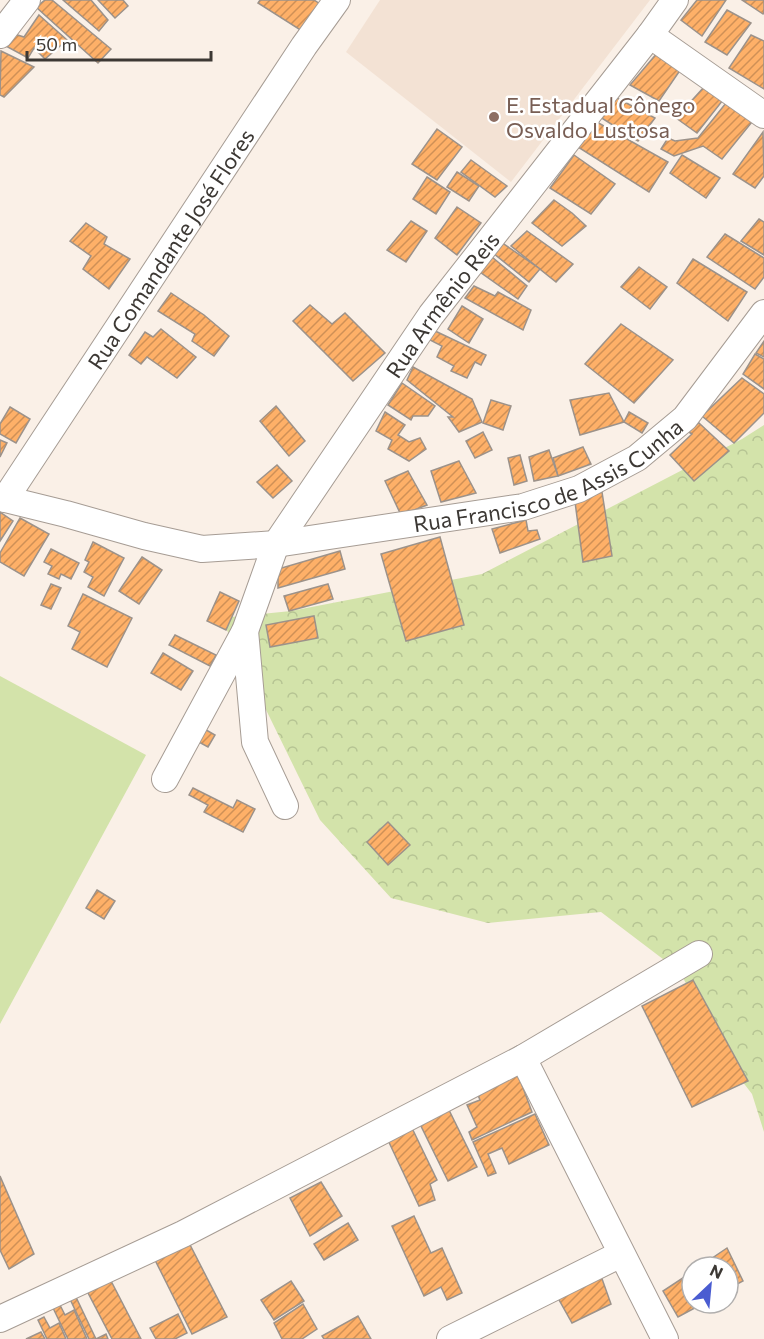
<svg xmlns="http://www.w3.org/2000/svg" width="764" height="1339" font-family="Commissioner,sans-serif">
	<defs>
		<pattern id="forest-crowns" width="20" height="18" patternUnits="userSpaceOnUse" patternTransform="scale(1.5)"><rect width="20" height="18" fill="#d3e3aa"/><path d="M2 6a3 3 0 1 1 6 0M12 15a3 3 0 1 1 6 0" fill="none" stroke="#b6c493"/></pattern>
		<pattern id="building-hatch" width="6" height="6" patternUnits="userSpaceOnUse" patternTransform="scale(1.5)"><rect width="6" height="6" fill="#feb068"/><path d="M-1 1l2-2M0 6l6-6M5 7l2-2" fill="none" stroke="#cf9056"/></pattern>
	</defs>
	<rect width="100%" height="100%" fill="#faf0e7"/>
	<polygon fill="#f3e2d4" points="380,0 650,0 511,182 346,52"/>
	<polygon fill="url(#forest-crowns)" points="764,425 764,1132 752,1094 725,1059 680,972 601,912 488,923 391,898 320,820 221,618 291,611 482,574 742,439"/>
	<polygon fill="#d3e3aa" points="0,676 146,755 0,1024"/>
	<g fill="url(#building-hatch)" stroke="#9c928a" stroke-width="1.5">
		<polygon points="45,0 52,0 111,49 98,63 36,7"/>
		<polygon points="63,0 91,0 108,20 99,31"/>
		<polygon points="98,0 123,0 128,6 115,18"/>
		<polygon points="260,0 314,0 320,4 302,31 258,3"/>
		<polygon points="697,0 726,0 702,36 681,20"/>
		<polygon points="742,0 764,0 764,12 763,14"/>
		<polygon points="727,10 751,23 727,55 705,42"/>
		<polygon points="39,15 67,40 45,59 34,48 28,58 4,45 11,33 24,37"/>
		<polygon points="751,35 764,41 764,89 729,68"/>
		<polygon points="1,51 34,67 4,97 0,95"/>
		<polygon points="658,52 683,66 659,101 630,85"/>
		<polygon points="704,87 723,100 697,133 676,118"/>
		<polygon points="613,96 655,118 638,141 600,117"/>
		<polygon points="726,103 752,122 722,159 703,146 674,156 661,149 668,138 675,141 698,138"/>
		<polygon points="595,121 668,162 649,192 578,147"/>
		<polygon points="437,129 462,147 437,180 412,164"/>
		<polygon points="763,132 764,176 755,188 733,174"/>
		<polygon points="574,155 615,184 591,214 550,188"/>
		<polygon points="682,155 720,178 706,198 670,173"/>
		<polygon points="471,160 507,186 495,197 461,172"/>
		<polygon points="457,172 479,186 469,201 447,187"/>
		<polygon points="427,177 450,192 436,214 413,199"/>
		<polygon points="554,200 572,213 586,226 562,246 532,223"/>
		<polygon points="457,207 481,223 457,255 435,238"/>
		<polygon points="759,219 764,222 764,255 741,241"/>
		<polygon points="411,221 427,231 406,262 387,250"/>
		<polygon points="86,223 107,237 104,244 130,259 109,289 83,269 91,256 70,241"/>
		<polygon points="527,231 573,264 556,282 511,246"/>
		<polygon points="725,234 764,258 764,277 755,289 707,257"/>
		<polygon points="501,242 540,269 529,282 493,253"/>
		<polygon points="492,257 527,286 518,299 480,272"/>
		<polygon points="693,259 747,292 728,321 677,283"/>
		<polygon points="639,267 667,287 650,309 621,287"/>
		<polygon points="474,286 495,296 498,292 531,310 523,330 465,298"/>
		<polygon points="171,293 204,315 229,336 214,356 192,341 195,334 158,311"/>
		<polygon points="310,305 332,324 345,313 385,353 353,381 293,321"/>
		<polygon points="462,306 483,319 469,343 448,329"/>
		<polygon points="621,324 673,360 634,403 585,364"/>
		<polygon points="161,329 196,357 177,378 147,357 141,364 129,355 145,332 153,337"/>
		<polygon points="433,330 486,355 481,365 475,362 467,378 451,371 454,366 437,357 442,346 428,339"/>
		<polygon points="764,341 764,357 756,353"/>
		<polygon points="755,354 764,359 764,389 743,374"/>
		<polygon points="413,367 472,399 482,422 459,432 448,417 453,417 407,380"/>
		<polygon points="742,378 764,394 764,413 734,443 702,416"/>
		<polygon points="402,383 435,406 428,416 413,416 411,420 388,405"/>
		<polygon points="609,393 624,422 580,435 570,400"/>
		<polygon points="491,400 511,406 503,430 483,423"/>
		<polygon points="276,406 305,441 289,456 260,421"/>
		<polygon points="10,407 30,419 16,443 0,434 0,424"/>
		<polygon points="385,412 405,425 398,435 409,442 420,438 426,449 409,461 388,449 392,440 376,431"/>
		<polygon points="629,412 648,423 642,433 624,422"/>
		<polygon points="699,423 729,451 694,481 670,455 692,434 687,431"/>
		<polygon points="483,432 492,450 475,458 466,441"/>
		<polygon points="0,440 7,443 0,457"/>
		<polygon points="583,447 591,464 558,476 553,458"/>
		<polygon points="549,450 558,476 534,481 529,457"/>
		<polygon points="520,455 527,481 514,485 508,458"/>
		<polygon points="459,461 476,493 441,502 431,471"/>
		<polygon points="277,465 292,481 273,498 257,482"/>
		<polygon points="408,471 427,505 401,515 385,481"/>
		<polygon points="602,492 612,556 583,562 575,502"/>
		<polygon points="0,512 13,521 0,541"/>
		<polygon points="20,518 49,534 24,576 0,562 0,553"/>
		<polygon points="526,520 528,531 537,530 540,539 500,553 492,529"/>
		<polygon points="440,537 464,625 406,641 381,554"/>
		<polygon points="93,542 124,558 104,596 88,587 93,577 84,572 89,562 85,560"/>
		<polygon points="51,549 79,563 71,579 61,574 59,579 48,574 52,566 44,562"/>
		<polygon points="340,551 345,569 278,588 278,569"/>
		<polygon points="142,557 162,570 139,604 119,591"/>
		<polygon points="51,584 61,588 51,609 41,605"/>
		<polygon points="328,584 333,599 289,611 284,596"/>
		<polygon points="220,592 239,601 226,630 207,621"/>
		<polygon points="83,594 132,618 107,667 72,649 80,632 68,626"/>
		<polygon points="314,616 318,638 270,647 266,625"/>
		<polygon points="175,635 216,655 210,666 169,645"/>
		<polygon points="163,653 193,671 181,690 151,673"/>
		<polygon points="201,727 215,735 208,747 195,740"/>
		<polygon points="193,788 233,808 237,800 255,809 243,832 204,812 208,805 189,795"/>
		<polygon points="388,822 410,845 388,865 367,842"/>
		<polygon points="97,890 115,901 104,919 86,908"/>
		<polygon points="693,980 748,1081 692,1107 642,1006"/>
		<polygon points="521,1067 529,1081 522,1085 532,1112 472,1140 469,1132 477,1127 467,1105 480,1100 476,1090"/>
		<polygon points="448,1108 477,1167 448,1181 419,1122"/>
		<polygon points="535,1114 549,1145 509,1164 502,1148 488,1154 496,1173 488,1176 473,1142"/>
		<polygon points="411,1126 437,1180 430,1184 435,1200 419,1206 386,1136"/>
		<polygon points="0,1176 34,1254 9,1269 0,1250"/>
		<polygon points="321,1182 342,1216 310,1236 290,1198"/>
		<polygon points="414,1216 431,1253 442,1248 462,1293 447,1300 441,1287 424,1296 392,1226"/>
		<polygon points="348,1223 358,1240 324,1260 314,1244"/>
		<polygon points="185,1235 227,1317 192,1334 151,1252"/>
		<polygon points="727,1248 743,1281 728,1289 728,1267 699,1267"/>
		<polygon points="692,1272 692,1303 704,1303 678,1317 663,1291"/>
		<polygon points="601,1276 611,1304 572,1323 558,1298"/>
		<polygon points="109,1277 141,1339 112,1339 86,1289"/>
		<polygon points="291,1281 304,1301 274,1320 261,1300"/>
		<polygon points="74,1293 96,1339 106,1334 108,1339 89,1339 68,1295"/>
		<polygon points="303,1304 317,1329 302,1339 282,1339 274,1323"/>
		<polygon points="60,1305 65,1315 74,1310 87,1339 68,1339 53,1308"/>
		<polygon points="178,1314 187,1333 175,1339 156,1339 150,1328"/>
		<polygon points="358,1316 371,1339 324,1339 322,1336"/>
		<polygon points="44,1317 50,1328 59,1323 66,1339 47,1339 38,1320"/>
		<polygon points="41,1332 45,1339 26,1339"/>
	</g>
	<g fill="none" stroke-linecap="round" stroke-linejoin="round">
		<g stroke="#a69c94" stroke-width="28">
			<g id="street">
				<polyline points="0,35 27,0"/>
				<polyline points="650,35 764,115"/>
				<path id="s1" d="M 0,497 L 5,499 L 66,514 L 144,536 L 202,549 L 276,544 L 523,507 L 579,489 L 637,458 L 685,418 L 764,313"/>
				<path id="s2" d="M 5,499 L 304,46 L 337,0"/>
				<polyline points="245,631 255,742 285,806"/>
				<path id="s3" d="M 165,779 L 245,631 L 276,544 L 431,315 L 650,35 L 675,0"/>
				<polyline points="523,1058 665,1339"/>
				<polyline points="0,1319 183,1234 523,1058 699,954"/>
				<polyline points="450,1339 621,1254"/>
			</g>
		</g>
		<use href="#street" stroke="#fff" stroke-width="26"/>
	</g>
	<circle fill="#8d6e63" stroke="#fff" stroke-width="2" cx="494" cy="117" r="6"/>
	<g text-anchor="middle" dominant-baseline="central" stroke-width="5" stroke-linejoin="round" paint-order="stroke">
		<g font-size="22" fill="#785e54" stroke="#fff" text-anchor="start">
			<text x="506" y="104">E. Estadual Cônego<tspan x="506" dy="25">Osvaldo Lustosa</tspan></text>
		</g>
		<g font-size="22" fill="#3c3834" stroke="#fff">
			<text stroke="none"><textPath href="#s2" startOffset="300">Rua Comandante José Flores</textPath></text>
			<text stroke="none"><textPath href="#s3" startOffset="552">Rua Armênio Reis</textPath></text>
			<text stroke="none"><textPath href="#s1" startOffset="567">Rua Francisco de Assis Cunha</textPath></text>
		</g>
	</g>
	<g transform="translate(710 1285) rotate(26)"><circle r="28" fill="#ffffff" stroke="#b1afae" stroke-width="1.5"/>
	<path d="M0-4.5L10 22L0 15L-10 22Z" fill="#4a5cd1"/>
	<text y="-9" font-size="16" font-weight="bold" text-anchor="middle" fill="#3c3834">N</text>
	</g>
	<path d="M27 51v9h184v-9" fill="none" stroke="#3c3834" stroke-width="3"/>
	<text x="36" y="51" font-size="18" fill="#3c3834" stroke="#ffffff" stroke-width="4.5" paint-order="stroke">50 m</text>
</svg>
